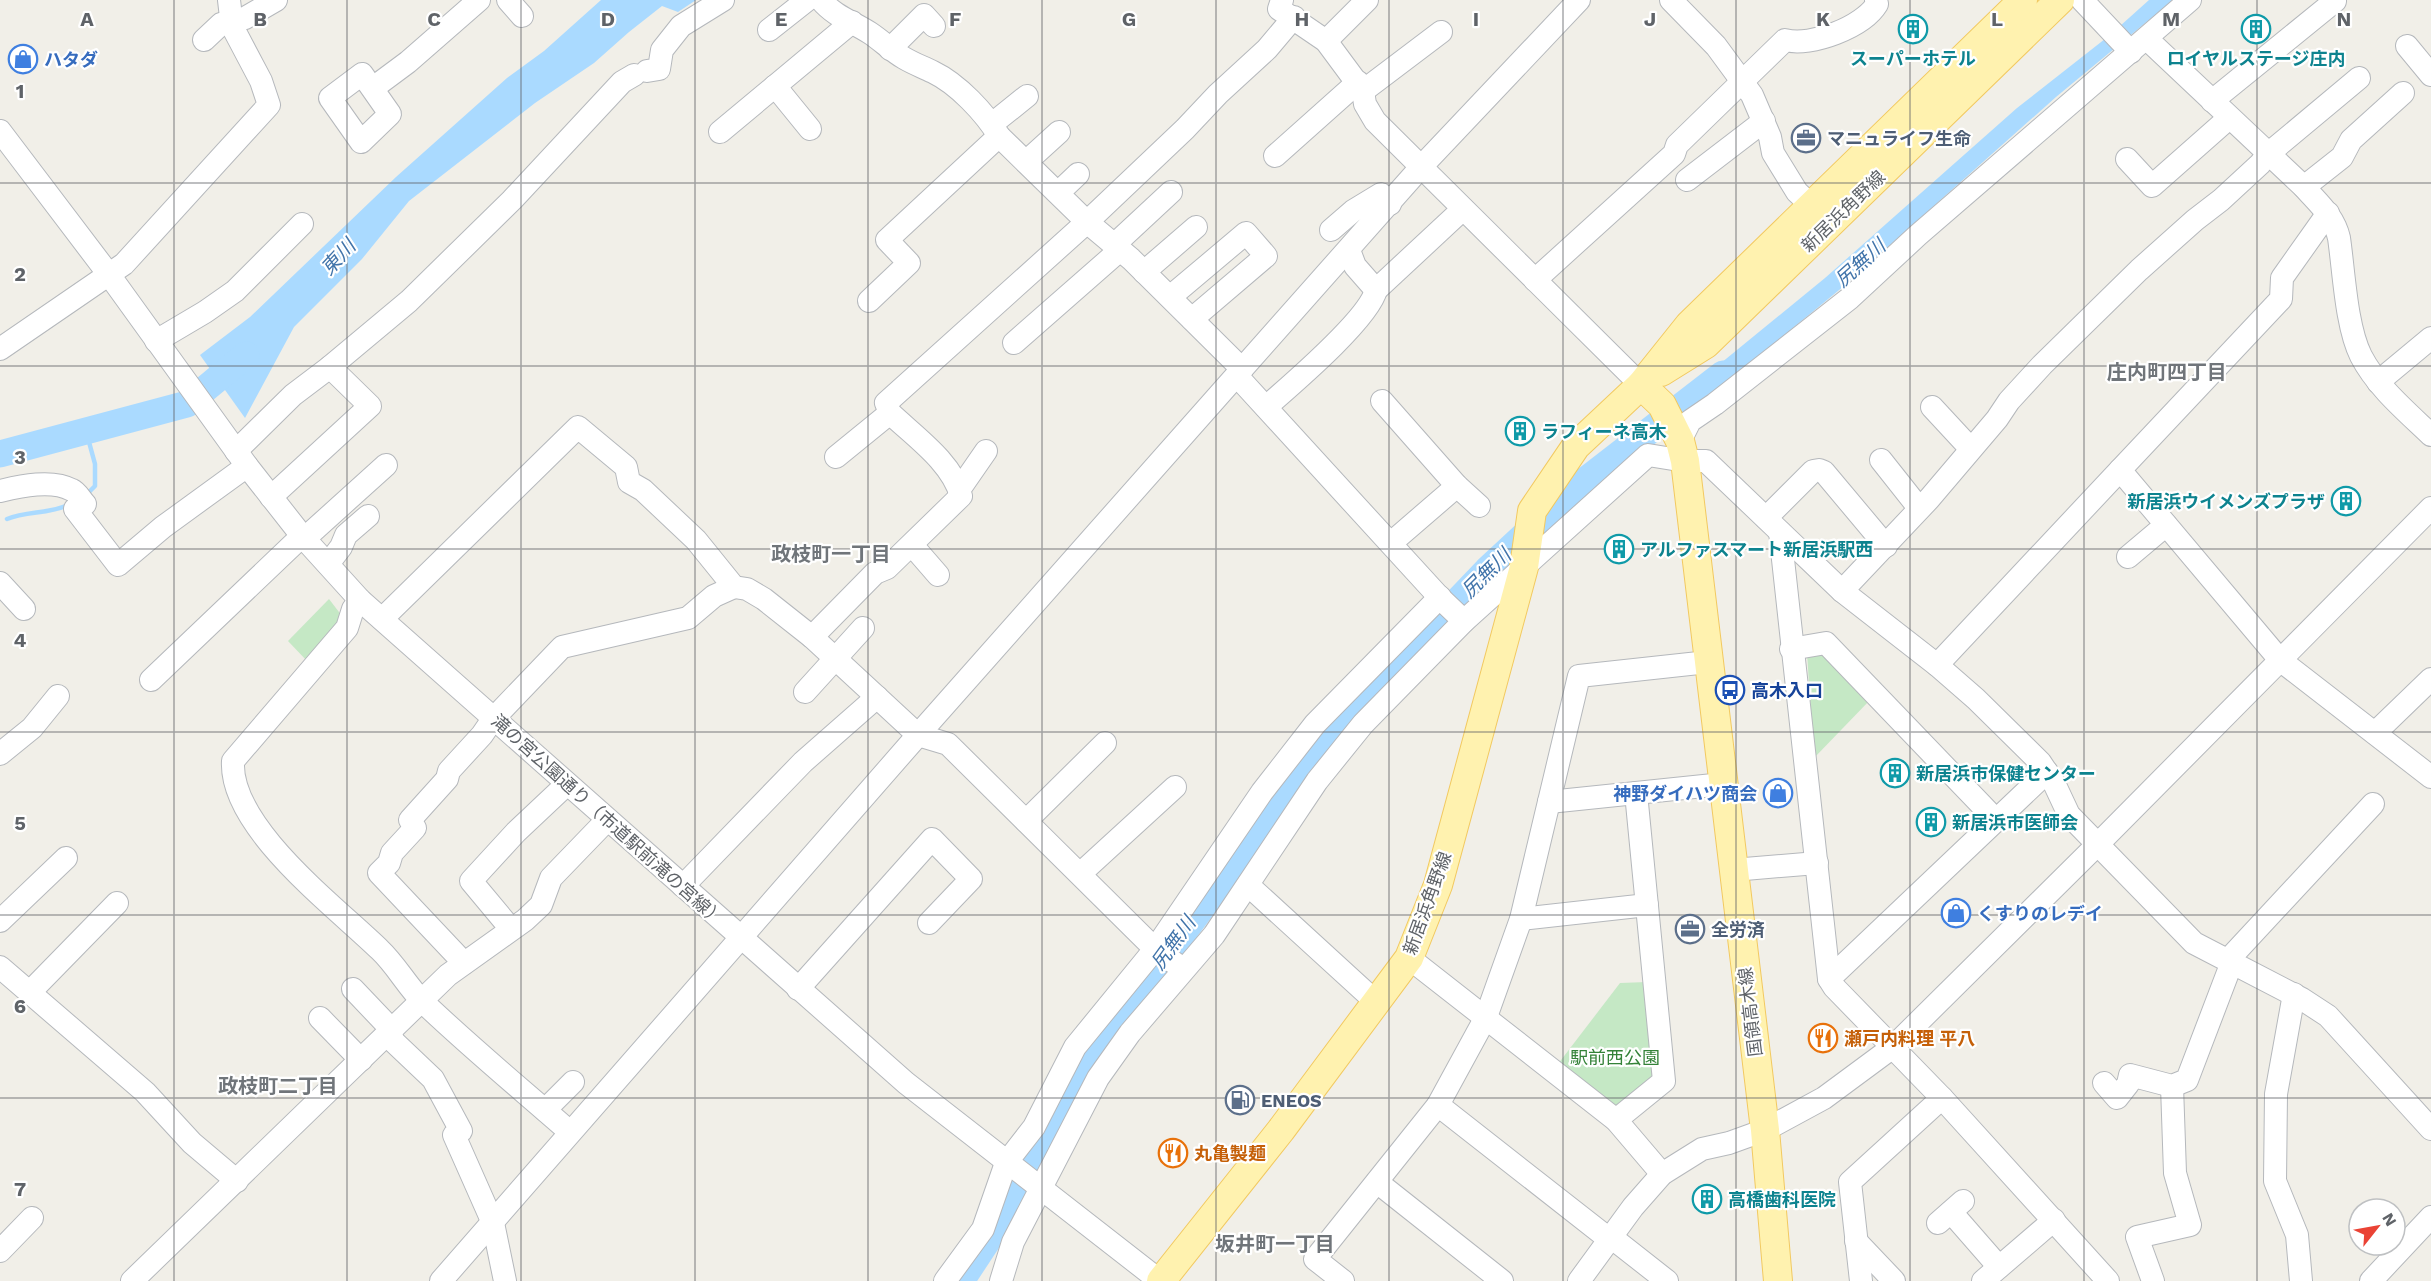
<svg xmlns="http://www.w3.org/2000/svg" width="2431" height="1281" font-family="'Work Sans','Noto Sans JP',sans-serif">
	<rect width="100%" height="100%" fill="#f1efe8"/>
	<g fill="#c5e8c5">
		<polygon points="329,599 342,616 308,662 288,641"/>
		<polygon points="1821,649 1870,700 1814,758 1807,653"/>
		<polygon points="1647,982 1658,1072 1620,1107 1612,1107 1558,1064 1620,983"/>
	</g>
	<g fill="#aadaff">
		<polygon points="601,0 696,0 678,12 662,6 629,32 594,63 535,103 409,201 362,259 294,327 245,418 200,355 250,317 396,177 507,78 544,51"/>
		<polygon points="2149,0 2173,0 2056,97 1844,286 1732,378 1695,404 1696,386 1710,372 1825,278 2017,108 2110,35"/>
	</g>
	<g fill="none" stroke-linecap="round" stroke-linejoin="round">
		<g stroke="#aadaff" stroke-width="4.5">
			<polyline points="86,431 95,464 95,486 86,495"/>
			<path d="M 7,519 C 27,511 49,514 68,505"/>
		</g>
		<g stroke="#aadaff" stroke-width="27">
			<polyline points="0,454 187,404 246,355"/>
			<polyline points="961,1281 1011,1205 1059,1110 1090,1058 1224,878 1283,792 1355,708 1487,570 1573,490 1723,374"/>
		</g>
		<g stroke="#b5b8bc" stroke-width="24">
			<g id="minor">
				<polyline points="508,0 522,16"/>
				<path d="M 821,0 C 834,16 853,22 870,33 C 882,41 892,51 904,58 C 914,64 923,67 933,72 C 958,84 985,113 999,136 L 1087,222 L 1131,259 L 1242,369"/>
				<polyline points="1282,0 1279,9 1326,41 1363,91 1365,104 1375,121 1641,385"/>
				<polyline points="1671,0 1716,46 1752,95 1770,137 1773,153 1797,192 1812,206"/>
				<polyline points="2082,0 2131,52"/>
				<polyline points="769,30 807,0"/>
				<path d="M 2147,39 L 2304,187 C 2318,203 2334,216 2339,238 C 2344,272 2346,326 2361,356 C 2377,387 2406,411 2431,435"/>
				<polyline points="204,40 221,24 245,18 276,0"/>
				<polyline points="1326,41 1367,0"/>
				<polyline points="2407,46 2431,75"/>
				<polyline points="890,49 924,15 934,26"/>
				<polyline points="647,71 659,69 662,50 681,26 723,0"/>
				<polygon points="362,74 390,114 361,142 330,98"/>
				<polyline points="775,86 810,129"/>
				<polyline points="373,88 408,62 479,0"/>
				<polyline points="1363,91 1441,32"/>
				<polyline points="2212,101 2335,1"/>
				<polyline points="992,124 1027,96"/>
				<polyline points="0,131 110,276 247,466 302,536 360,600 906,1083 1160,1281"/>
				<polyline points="720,132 852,22"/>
				<polyline points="1275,156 1358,82"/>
				<polyline points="2127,159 2152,186 2229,118"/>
				<polyline points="1026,162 1059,132"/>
				<polyline points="1687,180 1764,121"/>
				<polyline points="2304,187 2342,157 2351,140 2403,93"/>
				<polyline points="1058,193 1078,174"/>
				<polyline points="2328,213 2282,278 2281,299 2120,470 2280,660 2431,777"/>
				<polyline points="1331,230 1353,211 1381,194 1390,204"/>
				<polyline points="1114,245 1171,192"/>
				<polyline points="1349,250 1355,266 1376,290 1463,209"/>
				<polyline points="1144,272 1196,227"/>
				<path d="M 1535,280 L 1674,154 L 1677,145 L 1785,40 C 1811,47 1863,27 1877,4 L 1876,0"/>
				<polyline points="1170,297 1246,233 1266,256 1192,319"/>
				<polyline points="869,301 909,263 887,240 999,136"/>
				<polyline points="156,341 205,312 235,291 302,224"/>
				<polyline points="1014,343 1120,250"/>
				<polyline points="0,349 124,264 269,105 261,81 232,26 229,0"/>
				<polyline points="1237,376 1442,600 1464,621"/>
				<polyline points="2378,382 2431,338"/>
				<polyline points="1382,401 1457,486 1479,506"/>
				<path d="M 1266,407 C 1291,385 1369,319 1376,290"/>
				<polyline points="1932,407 1970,448"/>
				<polyline points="1680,441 1690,421 1715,404 1850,298 1918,235 2190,0"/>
				<polyline points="236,451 293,395 330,367 409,301 512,200 622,82 634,75"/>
				<polyline points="836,457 890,413"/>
				<polyline points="1881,460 1919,508"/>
				<polyline points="959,490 986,451"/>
				<path d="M 0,491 C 21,486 52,479 72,490 C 77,492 81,500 85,504 L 75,509 L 118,565 L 163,527 L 247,466"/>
				<polyline points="271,497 370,406 330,367"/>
				<polyline points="1766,518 1813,471 1819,470 1824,472 1886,546"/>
				<polyline points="1780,532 1829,979 1834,987 1942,1098 2108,1281"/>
				<polyline points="304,539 386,465"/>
				<polyline points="1391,543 1457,486"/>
				<polyline points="912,545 938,575"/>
				<polyline points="2128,557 2166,525"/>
				<polyline points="328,564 341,547 346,535 368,516"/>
				<polyline points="0,583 24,609"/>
				<polyline points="1842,591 1929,499 1997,419 2009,401 2042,365 2139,270 2195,220 2221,200 2260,164 2268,154 2359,78"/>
				<path d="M 360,600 L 353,609 L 347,628 L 233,761 C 229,827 335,906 380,950 C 396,965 407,986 423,1002 C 470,1047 521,1089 570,1132"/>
				<polyline points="382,619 578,427 626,467 629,482 643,490 696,540 734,587 747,589 764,599 812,637"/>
				<polyline points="1791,649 1826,643 1996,820"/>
				<polyline points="1937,665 2120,470"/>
				<polyline points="151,680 302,536"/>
				<polyline points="805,692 863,628"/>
				<polyline points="2375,733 2431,679"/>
				<polyline points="0,754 32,728 58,696"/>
				<polyline points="1549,802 1723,784"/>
				<polyline points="1026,821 1105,743"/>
				<polyline points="1733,870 1817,863"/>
				<polyline points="1081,873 1175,787"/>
				<polyline points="1248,885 1376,1002"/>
				<polyline points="683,886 803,762 877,697"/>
				<polyline points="1521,919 1647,905"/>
				<polyline points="0,921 66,858"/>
				<polyline points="511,929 471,881 516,832 567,784"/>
				<polyline points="1409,958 1616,1120 1662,1174"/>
				<polyline points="2228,960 2373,804"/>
				<polyline points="464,963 379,873 389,863 392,853 415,828 410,820 447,779 449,771 482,735 493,719 562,647 688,618 714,596 734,587"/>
				<polyline points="0,967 145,1092 192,1143 237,1181"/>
				<path d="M 1183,969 L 1155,949 L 948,744 L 918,735 L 812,637 L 875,573 L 887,568 L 961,496 C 952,462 914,436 890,413 L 886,403 L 1087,222 L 1185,129 L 1218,94 L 1267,49 L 1294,17"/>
				<polyline points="1829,979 2047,772"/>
				<polyline points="353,989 392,1030"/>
				<polyline points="798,989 932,839 971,879 929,923"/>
				<polyline points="30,992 117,903"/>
				<polyline points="2294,994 2276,1094 2275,1181 2297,1235 2301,1281"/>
				<polyline points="320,1018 361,1060"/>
				<polyline points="389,1032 394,1042 433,1079 461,1131 454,1135 493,1223 505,1281"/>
				<polyline points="2104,1083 2117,1098 2128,1084 2130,1075 2172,1086 2187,1080 2232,962"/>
				<polyline points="1438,1105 1486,1017 1521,919 1579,676 1708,662"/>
				<polyline points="545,1110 573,1082"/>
				<polyline points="1616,1120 1664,1081 1636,793"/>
				<polyline points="1377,1182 1502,1281"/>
				<polyline points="1951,1212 1999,1267"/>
				<polyline points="1938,1223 1963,1201"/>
				<polyline points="1611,1237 1667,1281"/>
				<polyline points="1856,1241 1894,1281"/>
				<polyline points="0,1251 32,1218"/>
				<polyline points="132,1281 448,975 525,920 541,905 551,878 607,820"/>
				<polyline points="441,1281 918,735 1242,369 1421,167 1579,0"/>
				<polyline points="945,1281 983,1229 1006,1163 1034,1127 1075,1047 1155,949 1262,792 1315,724 1440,597"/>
				<polyline points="1001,1281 1013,1242 1098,1078 1130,1033 1214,935 1317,781 1363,724 1464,621 1648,455 1685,461 1706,461 1842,591 1937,665 1976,699 2040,762 2054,783 2069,815 2194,943 2302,999 2328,1016 2431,1129"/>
				<polyline points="1343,1281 1315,1259 1438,1105 1609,1239"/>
				<polyline points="1579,1281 1633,1207 1662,1174 1702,1149 1729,1143 1765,1130 1824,1098 1893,1047 2098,844 2431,508"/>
				<polyline points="1861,1281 1850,1182 1942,1098"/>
				<polyline points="1983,1281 2054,1220"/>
				<polyline points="2153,1281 2137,1237 2190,1225 2175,1173 2172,1086"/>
				<polyline points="2371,1281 2431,1217"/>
			</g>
		</g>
		<g stroke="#f2c960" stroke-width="30">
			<g id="major">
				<polyline points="1661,372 1706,344 2060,0"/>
				<polyline points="1641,385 1662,405 1680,441 1685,461 1765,1130 1778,1281"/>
				<polyline points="1161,1281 1281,1130 1409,958 1438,885 1524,567 1532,511 1576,446 1641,385 1689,325 2023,0"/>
			</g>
		</g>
		<use href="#minor" stroke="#fff" stroke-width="22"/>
		<use href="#major" stroke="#fff2af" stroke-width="28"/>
	</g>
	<path fill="none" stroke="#5f6368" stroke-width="1.5" stroke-opacity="0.55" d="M 174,0 L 174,1281M 347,0 L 347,1281M 521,0 L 521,1281M 695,0 L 695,1281M 868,0 L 868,1281M 1042,0 L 1042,1281M 1216,0 L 1216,1281M 1389,0 L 1389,1281M 1563,0 L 1563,1281M 1736,0 L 1736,1281M 1910,0 L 1910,1281M 2084,0 L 2084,1281M 2257,0 L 2257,1281M 0,183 L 2431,183M 0,366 L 2431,366M 0,549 L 2431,549M 0,732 L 2431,732M 0,915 L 2431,915M 0,1098 L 2431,1098"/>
	<defs>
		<g id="building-ring" transform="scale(1.5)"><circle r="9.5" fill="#fff" stroke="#0f9aa8" stroke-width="1.5"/><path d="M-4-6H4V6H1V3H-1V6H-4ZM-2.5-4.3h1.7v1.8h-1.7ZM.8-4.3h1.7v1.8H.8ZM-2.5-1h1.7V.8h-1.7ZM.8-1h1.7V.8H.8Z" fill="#0f9aa8"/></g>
		<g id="shop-ring" transform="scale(1.5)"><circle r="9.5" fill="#fff" stroke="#3f7fe0" stroke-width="1.5"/><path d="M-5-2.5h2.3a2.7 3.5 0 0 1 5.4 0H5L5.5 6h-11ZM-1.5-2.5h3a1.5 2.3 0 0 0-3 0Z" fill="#3f7fe0"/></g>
		<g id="office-ring" transform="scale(1.5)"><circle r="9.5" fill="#fff" stroke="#5c6f8a" stroke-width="1.5"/><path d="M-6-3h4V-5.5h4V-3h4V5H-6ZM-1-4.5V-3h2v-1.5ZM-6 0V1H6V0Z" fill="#5c6f8a"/></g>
		<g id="bus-ring" transform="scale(1.5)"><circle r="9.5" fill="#fff" stroke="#1a4fb4" stroke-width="1.5"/><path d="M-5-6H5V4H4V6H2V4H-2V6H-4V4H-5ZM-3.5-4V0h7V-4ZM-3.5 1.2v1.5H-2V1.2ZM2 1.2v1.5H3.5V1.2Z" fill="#1a4fb4"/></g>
		<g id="restaurant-ring" transform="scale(1.5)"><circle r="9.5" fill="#fff" stroke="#e8710a" stroke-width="1.5"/><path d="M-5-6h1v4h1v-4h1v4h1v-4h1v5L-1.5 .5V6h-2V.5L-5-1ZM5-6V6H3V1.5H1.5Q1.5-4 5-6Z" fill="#e8710a"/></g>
		<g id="fuel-ring" transform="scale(1.5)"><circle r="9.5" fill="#fff" stroke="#5c6f8a" stroke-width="1.5"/><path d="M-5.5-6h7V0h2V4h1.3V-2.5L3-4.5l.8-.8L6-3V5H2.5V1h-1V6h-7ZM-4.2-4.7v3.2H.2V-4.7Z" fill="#5c6f8a"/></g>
	</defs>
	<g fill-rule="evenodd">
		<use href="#building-ring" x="1913" y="29"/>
		<use href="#building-ring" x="2256" y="29"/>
		<use href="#shop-ring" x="23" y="59"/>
		<use href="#office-ring" x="1806" y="138"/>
		<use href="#building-ring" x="1520" y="431"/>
		<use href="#building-ring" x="2346" y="501"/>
		<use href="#building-ring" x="1619" y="549"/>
		<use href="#bus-ring" x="1730" y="690"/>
		<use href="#building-ring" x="1895" y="773"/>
		<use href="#shop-ring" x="1778" y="793"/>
		<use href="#building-ring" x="1931" y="822"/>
		<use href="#shop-ring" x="1956" y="913"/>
		<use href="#office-ring" x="1690" y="929"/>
		<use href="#restaurant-ring" x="1823" y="1038"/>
		<use href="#fuel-ring" x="1240" y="1100"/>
		<use href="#restaurant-ring" x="1173" y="1153"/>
		<use href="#building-ring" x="1707" y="1199"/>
	</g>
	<g text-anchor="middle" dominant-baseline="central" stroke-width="4.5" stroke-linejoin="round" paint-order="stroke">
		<g font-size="18" font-weight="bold" fill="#0d838f" stroke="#fff" text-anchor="start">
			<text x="1913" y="58" text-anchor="middle">スーパーホテル</text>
			<text x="2256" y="58" text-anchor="middle">ロイヤルステージ庄内</text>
			<text x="1541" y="431">ラフィーネ高木</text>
			<text x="2325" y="501" text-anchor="end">新居浜ウイメンズプラザ</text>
			<text x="1640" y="549">アルファスマート新居浜駅西</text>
			<text x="1916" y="773">新居浜市保健センター</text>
			<text x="1952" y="822">新居浜市医師会</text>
			<text x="1728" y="1199">高橋歯科医院</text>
		</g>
		<g font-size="18" font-weight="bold" fill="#366cbe" stroke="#fff" text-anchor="start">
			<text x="44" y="59">ハタダ</text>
			<text x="1757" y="793" text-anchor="end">神野ダイハツ商会</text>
			<text x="1977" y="913">くすりのレデイ</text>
		</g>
		<g font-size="18" font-weight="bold" fill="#4e5e75" stroke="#fff" text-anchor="start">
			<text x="1827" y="138">マニュライフ生命</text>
			<text x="1711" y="929">全労済</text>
			<text x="1261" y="1100">ENEOS</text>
		</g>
		<g font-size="18" fill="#5f6368" stroke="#fff">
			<text transform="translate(1843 211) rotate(-44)">新居浜角野線</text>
			<text transform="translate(608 820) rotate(42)">滝の宮公園通り（市道駅前滝の宮線）</text>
			<text transform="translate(1427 903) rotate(-70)">新居浜角野線</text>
			<text transform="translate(1750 1012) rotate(-97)">国領高木線</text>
		</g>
		<g font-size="18" font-weight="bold" fill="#164399" stroke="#fff" text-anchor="start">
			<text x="1751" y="690">高木入口</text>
		</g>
		<g font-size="18" font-weight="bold" fill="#c56008" stroke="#fff" text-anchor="start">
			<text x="1844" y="1038">瀬戸内料理 平八</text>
			<text x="1194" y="1153">丸亀製麺</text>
		</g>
		<g font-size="18" fill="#348238" stroke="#fff">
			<text x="1615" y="1057">駅前西公園</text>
		</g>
		<g font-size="20" font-style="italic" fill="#4174aa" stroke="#fff">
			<text transform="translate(338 257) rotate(-47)">東川</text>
			<text transform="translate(1860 263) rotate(-42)">尻無川</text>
			<text transform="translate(1486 573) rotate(-45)">尻無川</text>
			<text transform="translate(1173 943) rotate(-54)">尻無川</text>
		</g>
		<g font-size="20" font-weight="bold" fill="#70757a" stroke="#fff">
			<text x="2167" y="372">庄内町四丁目</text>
			<text x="831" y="554">政枝町一丁目</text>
			<text x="278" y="1086">政枝町二丁目</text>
			<text x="1275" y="1244">坂井町一丁目</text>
		</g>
	</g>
	<g font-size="20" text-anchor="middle" font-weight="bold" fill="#5f6368" stroke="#fff" stroke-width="4.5" stroke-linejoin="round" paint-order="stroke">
		<text x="87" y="26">A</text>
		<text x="260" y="26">B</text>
		<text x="434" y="26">C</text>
		<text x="608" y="26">D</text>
		<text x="781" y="26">E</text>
		<text x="955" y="26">F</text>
		<text x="1129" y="26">G</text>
		<text x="1302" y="26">H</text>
		<text x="1476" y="26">I</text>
		<text x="1650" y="26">J</text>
		<text x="1823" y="26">K</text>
		<text x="1997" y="26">L</text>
		<text x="2171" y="26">M</text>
		<text x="2344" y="26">N</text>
		<text x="20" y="98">1</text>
		<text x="20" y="281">2</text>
		<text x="20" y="464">3</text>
		<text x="20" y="647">4</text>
		<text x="20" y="830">5</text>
		<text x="20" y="1013">6</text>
		<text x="20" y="1196">7</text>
	</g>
	<g transform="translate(2377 1227) rotate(59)"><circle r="28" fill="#ffffff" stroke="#bfc1c3" stroke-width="1.5"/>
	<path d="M0-4.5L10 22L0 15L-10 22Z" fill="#ea4335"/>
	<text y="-9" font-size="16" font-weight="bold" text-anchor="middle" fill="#5f6368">N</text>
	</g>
</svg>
